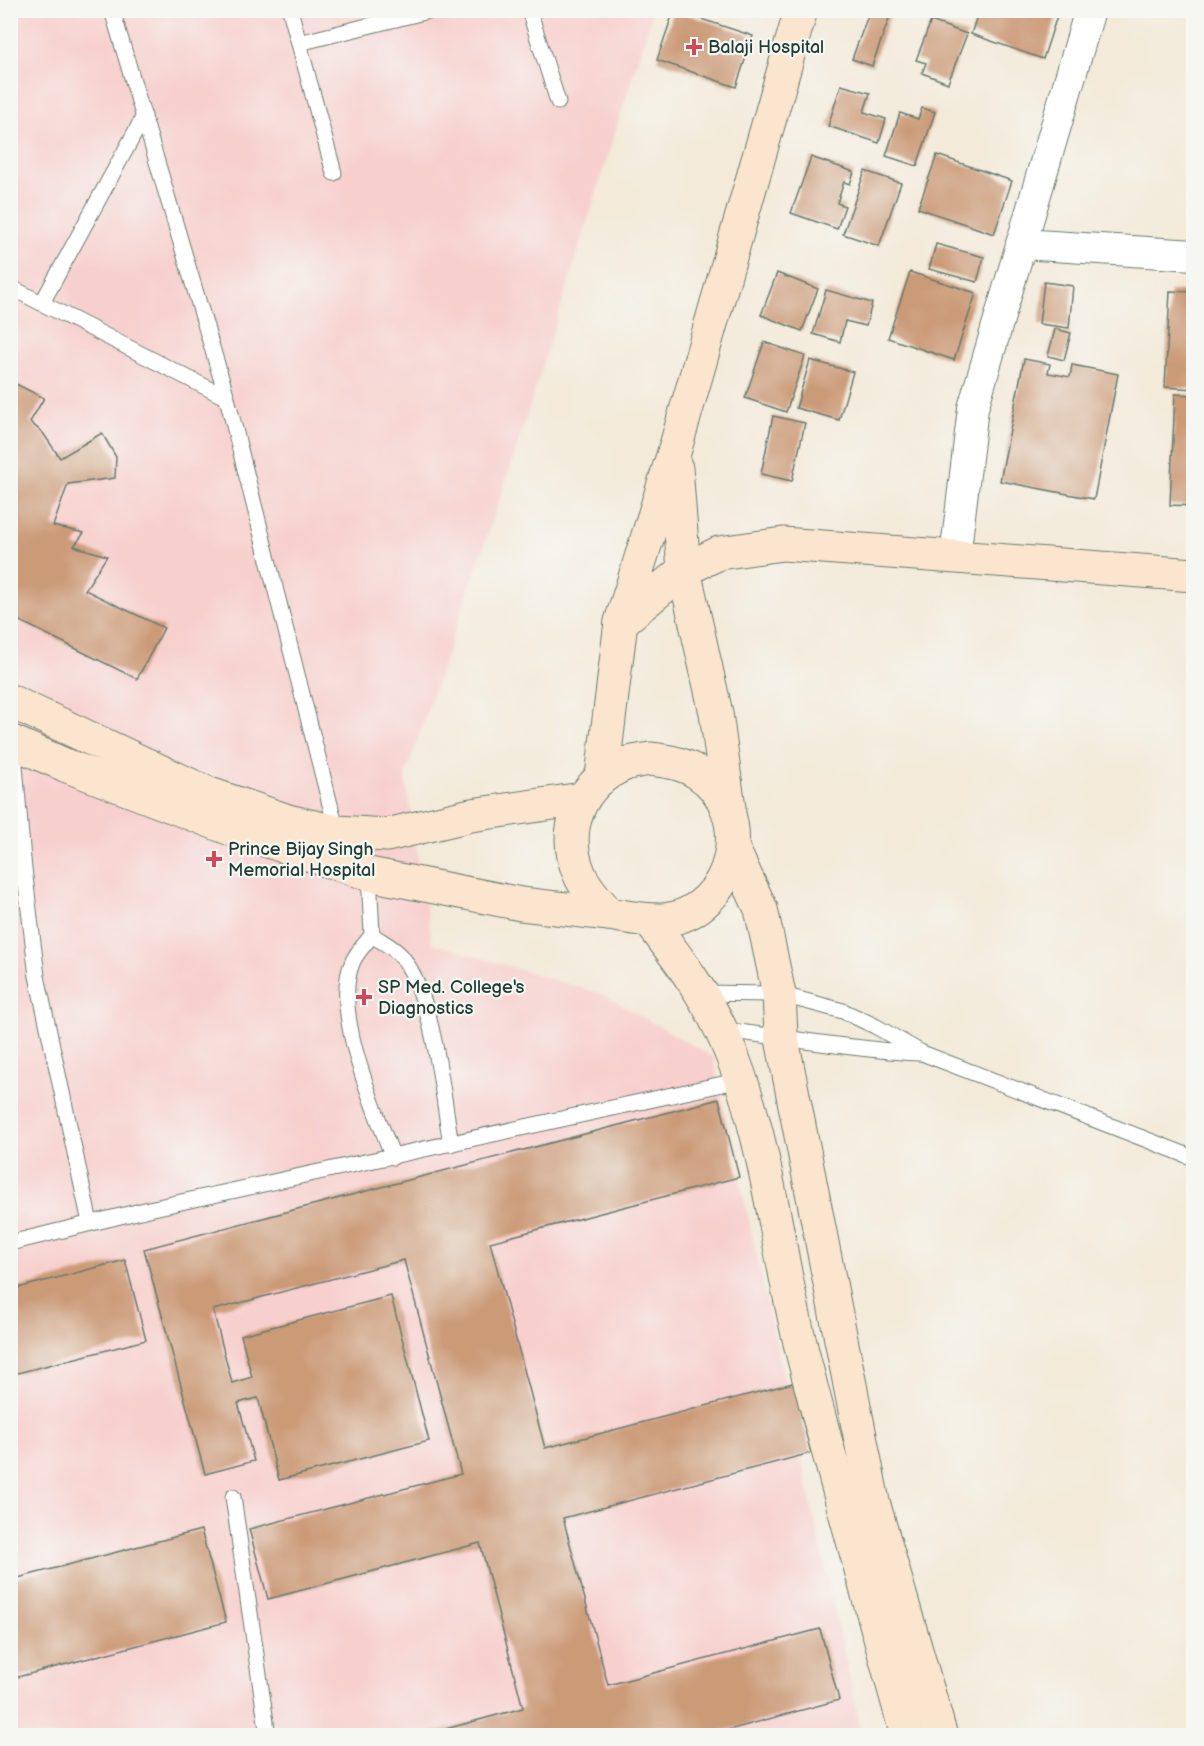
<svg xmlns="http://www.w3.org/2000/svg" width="1204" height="1746" font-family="'Balsamiq Sans',sans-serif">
	<rect width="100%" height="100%" fill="#f6f6f2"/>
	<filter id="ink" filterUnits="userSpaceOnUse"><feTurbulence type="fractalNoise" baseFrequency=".0167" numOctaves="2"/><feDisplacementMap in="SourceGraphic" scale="12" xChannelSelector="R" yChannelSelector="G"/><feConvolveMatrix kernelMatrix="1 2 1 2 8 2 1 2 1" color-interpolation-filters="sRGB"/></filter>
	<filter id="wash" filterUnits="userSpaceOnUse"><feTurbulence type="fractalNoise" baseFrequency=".008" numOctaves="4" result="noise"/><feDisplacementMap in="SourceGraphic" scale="24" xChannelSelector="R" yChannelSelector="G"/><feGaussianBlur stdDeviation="1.35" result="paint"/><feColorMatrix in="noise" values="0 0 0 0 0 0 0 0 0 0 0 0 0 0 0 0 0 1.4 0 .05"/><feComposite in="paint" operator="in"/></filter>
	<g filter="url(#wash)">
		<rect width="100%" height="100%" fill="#f3ead9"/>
		<polygon fill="#f7d0ce" points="11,11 653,11 512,463 405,776 432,943 604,995 713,1057 862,1735 11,1736"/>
		<g id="blocks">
			<g fill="#cb9a77">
				<polygon points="674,10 753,36 736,87 657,60"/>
				<polygon points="870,10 892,10 872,66 852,59"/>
				<polygon points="979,10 1059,10 1043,59 971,34"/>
				<polygon points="931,21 967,34 948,83 922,73 926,63 916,60"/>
				<polygon points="841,85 870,93 864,112 886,119 879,143 828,126"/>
				<polygon points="922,108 935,112 917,166 886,156 900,113 918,119"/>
				<polygon points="937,155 1012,181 994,234 918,208"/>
				<polygon points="811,157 854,172 850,184 844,182 837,203 845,206 837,229 791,213"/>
				<polygon points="865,171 901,183 879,246 843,234"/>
				<polygon points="936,244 984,257 977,282 929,269"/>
				<polygon points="910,272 976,293 954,360 888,338"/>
				<polygon points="777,273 818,289 802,331 761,315"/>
				<polygon points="1044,282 1073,286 1069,328 1039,324"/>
				<polygon points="826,290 872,303 866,326 845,321 840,342 813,334"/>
				<polygon points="1170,291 1194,292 1194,389 1165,387"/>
				<polygon points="1055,329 1071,333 1064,360 1048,356"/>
				<polygon points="764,342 805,356 786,412 745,398"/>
				<polygon points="1024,359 1050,364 1048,373 1070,377 1072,365 1118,374 1094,499 1000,481"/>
				<polygon points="810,360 853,372 839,420 796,408"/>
				<polygon points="10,381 44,398 30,422 43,433 60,458 102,433 116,457 115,478 68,484 53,526 84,533 74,546 107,556 85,590 164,628 137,679 10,616"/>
				<polygon points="1175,394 1194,395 1194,506 1170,505"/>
				<polygon points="773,416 805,423 792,481 761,474"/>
				<polygon points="719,1099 739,1177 490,1242 545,1448 793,1383 811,1453 563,1518 608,1685 820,1629 839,1700 706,1736 420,1736 523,1708 480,1543 268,1599 249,1529 461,1474 404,1260 213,1310 232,1383 252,1377 241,1335 391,1296 429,1441 279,1480 258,1398 238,1403 254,1461 205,1474 144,1249"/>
				<polygon points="125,1260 146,1340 10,1375 10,1290"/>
				<polygon points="201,1530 226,1622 10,1679 10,1580"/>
			</g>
		</g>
	</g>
	<g filter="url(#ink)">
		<use href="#blocks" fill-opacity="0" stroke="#697a6e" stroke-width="1.5"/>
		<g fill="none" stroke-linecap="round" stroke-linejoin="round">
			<g stroke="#697a6e" stroke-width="17">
				<g id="lane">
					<polyline points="112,10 227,398 337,832"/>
					<polyline points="290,10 334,173"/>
					<polyline points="529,10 558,102"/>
					<polyline points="299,43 432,10"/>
					<polyline points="10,287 227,398"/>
					<polyline points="42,303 144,116"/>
					<polyline points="13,742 23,860 37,976 90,1223"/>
					<path d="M 369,874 L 372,935 C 366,943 357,952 353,961 C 330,1010 375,1109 393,1157"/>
					<polyline points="10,888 23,860"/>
					<path d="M 372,935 C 382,942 395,948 402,957 C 434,998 442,1091 451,1144"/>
					<polyline points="702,993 779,994 843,1011 875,1026 922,1053 1194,1158"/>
					<path d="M 721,1030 C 787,1037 852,1050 919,1053"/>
					<polyline points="10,1243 149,1209 741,1080"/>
					<polyline points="233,1497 268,1736"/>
				</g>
			</g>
			<g stroke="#697a6e" stroke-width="32">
				<g id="street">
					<polyline points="1021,244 1194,255"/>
					<polyline points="955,557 973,408 1090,10"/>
				</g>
			</g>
			<g stroke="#697a6e" stroke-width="35">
				<g id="secondary">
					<polyline points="676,468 684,570 716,713 729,808"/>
					<polyline points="621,622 684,570 719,553 783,544 1194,575"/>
					<polyline points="10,701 207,793 288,821 337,832 387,835 471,815 582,799"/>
					<polyline points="10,741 65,765 231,829 369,874 521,904 609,914"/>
					<path d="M 650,759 C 667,761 683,763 698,773 C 758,812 735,912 664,920 C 645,921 627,917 609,914 C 598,901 585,888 579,873 C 561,829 580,784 623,765 C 631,761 641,761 650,759 Z"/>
					<polyline points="602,776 621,622 675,449 801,10"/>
					<polyline points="733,849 761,909 779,994 781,1034 873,1502 941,1736"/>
					<path d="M 649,920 C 675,955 702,989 721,1030 C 768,1130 776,1252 804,1359 C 836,1485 873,1610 907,1736"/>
				</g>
			</g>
			<use href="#lane" stroke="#fff" stroke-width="15"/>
			<use href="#street" stroke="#fff" stroke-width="30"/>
			<use href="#secondary" stroke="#fce5cf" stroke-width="33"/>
		</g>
	</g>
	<g fill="#d1495b" stroke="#f6f6f2" stroke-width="2">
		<path d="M691 38h6v6h6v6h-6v6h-6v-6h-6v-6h6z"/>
		<path d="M211 850h6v6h6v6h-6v6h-6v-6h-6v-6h6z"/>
		<path d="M361 988h6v6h6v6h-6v6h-6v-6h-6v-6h6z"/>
	</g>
	<g text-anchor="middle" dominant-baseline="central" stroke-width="4.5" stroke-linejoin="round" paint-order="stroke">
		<g font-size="18" fill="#1f3d34" stroke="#f6f6f2" text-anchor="start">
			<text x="708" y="47">Balaji Hospital</text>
			<text x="228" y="849">Prince Bijay Singh<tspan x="228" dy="21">Memorial Hospital</tspan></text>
			<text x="378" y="987">SP Med. College's<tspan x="378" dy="21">Diagnostics</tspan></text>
		</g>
	</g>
	<rect width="1204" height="1746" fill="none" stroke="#f6f6f2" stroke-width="36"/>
</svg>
